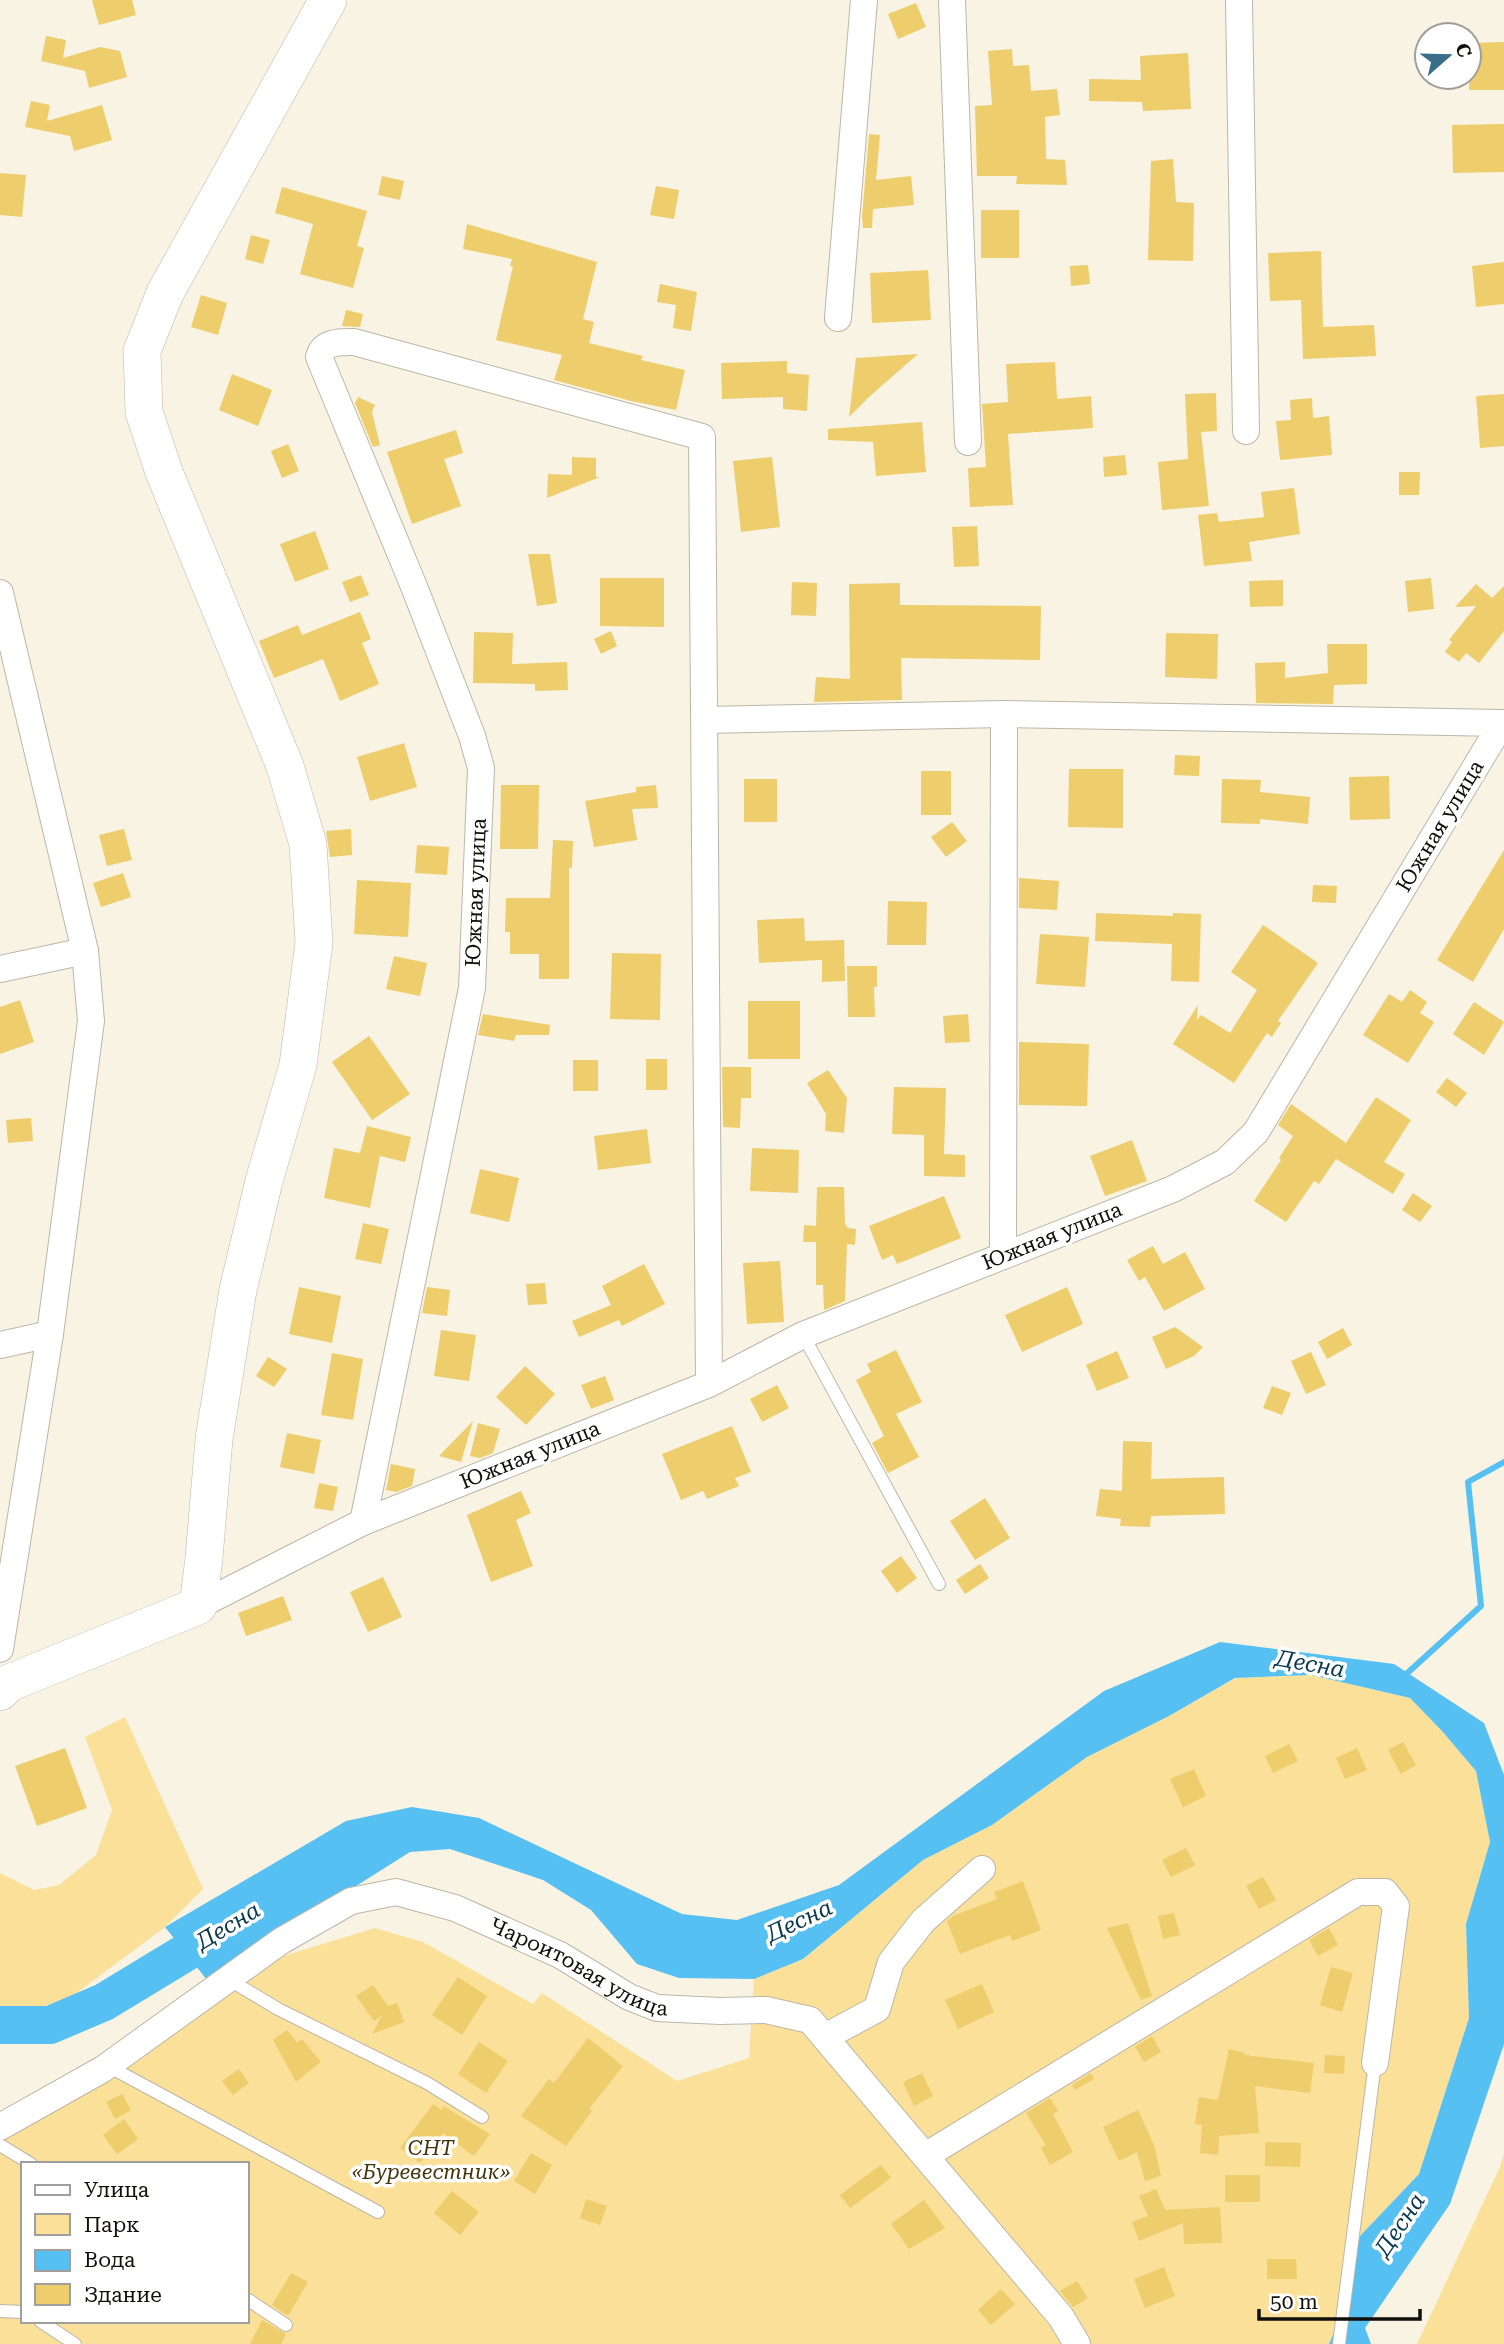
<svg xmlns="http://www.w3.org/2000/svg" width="1504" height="2344" font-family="'Roboto Serif',serif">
	<rect width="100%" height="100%" fill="#f9f3e3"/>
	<g fill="#fae098" fill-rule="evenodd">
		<path d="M 1311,1675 L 1410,1698 L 1442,1731 L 1476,1771 L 1490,1842 L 1466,1924 L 1469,2018 L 1419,2174 L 1360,2236 L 1342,2314 L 1329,2344 L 0,2344 L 0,2142 L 71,2093 L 283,1956 L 375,1928 L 423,1942 L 533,2004 L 542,1993 L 677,2081 L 749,2058 L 754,1979 L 803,1959 L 923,1860 L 992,1825 L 1087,1757 L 1169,1716 L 1236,1678 ZM 23,2164 L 247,2164 L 247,2321 L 23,2321 Z"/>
		<polygon points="125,1717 203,1889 165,1927 71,1997 20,2014 0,2011 0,1873 34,1890 59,1885 96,1855 112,1810 85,1737"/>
		<polygon points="1504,2153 1504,2344 1417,2344 1500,2167"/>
	</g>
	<polygon fill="#56c0f3" points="1220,1642 1394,1664 1484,1723 1504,1775 1504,2044 1450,2204 1365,2328 1371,2344 1329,2344 1342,2314 1360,2236 1419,2174 1469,2018 1466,1924 1490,1842 1476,1771 1442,1731 1410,1698 1311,1675 1235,1678 1169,1716 1087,1757 992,1825 923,1860 803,1959 754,1979 679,1978 637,1964 591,1910 543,1880 450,1849 410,1852 207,1980 165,1927 346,1821 412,1807 479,1818 682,1914 737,1920 839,1885 1104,1691"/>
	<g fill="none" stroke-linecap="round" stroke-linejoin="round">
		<polyline stroke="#56c0f3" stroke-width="6" points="1403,1677 1481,1606 1468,1482 1504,1462"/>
		<polyline stroke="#56c0f3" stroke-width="38" points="0,2025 50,2025 104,2002 231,1925"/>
	</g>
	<g fill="#eecd6d">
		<polygon points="92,0 132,0 136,15 99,25"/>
		<polygon points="916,3 926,27 898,39 888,14"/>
		<polygon points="46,36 66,40 63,58 100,47 120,51 127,77 89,88 85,71 41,61"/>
		<polygon points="1504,42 1504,90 1469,90 1469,43"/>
		<polygon points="1012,49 1013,66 1029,65 1031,91 1057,89 1060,115 1045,117 1046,159 1065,160 1067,185 1016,184 1017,176 977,176 975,106 992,105 988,51"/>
		<polygon points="1188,53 1191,109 1143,111 1142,102 1089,101 1089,79 1141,80 1140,56"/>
		<polygon points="31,101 50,105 47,121 102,105 112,140 74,151 70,136 25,127"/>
		<polygon points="1504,124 1504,172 1453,173 1452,125"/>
		<polygon points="869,134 880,135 876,180 911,176 914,205 873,209 872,228 863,228 862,217"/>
		<polygon points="1173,159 1176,202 1194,203 1193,261 1148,260 1151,161"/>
		<polygon points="0,173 26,175 22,217 0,215"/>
		<polygon points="382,176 404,181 400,200 378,195"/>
		<polygon points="656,186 679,190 674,219 650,215"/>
		<polygon points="282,187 367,211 357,246 364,248 353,288 300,274 313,224 275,213"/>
		<rect x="981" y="210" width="38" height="48"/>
		<polygon points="467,224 597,262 583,319 594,322 589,343 643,356 641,360 685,370 676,410 631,401 554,380 562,355 496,340 513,266 510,266 512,259 463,249"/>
		<polygon points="251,235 270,240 263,264 245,259"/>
		<polygon points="1321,251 1323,327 1374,325 1376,356 1303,359 1301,300 1270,301 1268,253"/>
		<polygon points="1504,262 1504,304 1476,307 1472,266"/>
		<polygon points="1088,265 1090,284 1071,286 1070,266"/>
		<polygon points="928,270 931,320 872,323 870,273"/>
		<polygon points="660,284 697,292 691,331 673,328 676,305 657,302"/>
		<polygon points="201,295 227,303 218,335 191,327"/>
		<polygon points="346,310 363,314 360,327 342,326"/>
		<polygon points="918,354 870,396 849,417 856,358"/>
		<polygon points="787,361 787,373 809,375 807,411 783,409 783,397 722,399 721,363"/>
		<polygon points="1055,362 1057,399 1091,396 1093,428 1008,434 1013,505 970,507 968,468 986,467 982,404 1008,402 1006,364"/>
		<polygon points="232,374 272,390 258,426 219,410"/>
		<polygon points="1216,393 1217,431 1201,432 1209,506 1162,510 1158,462 1188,459 1185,394"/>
		<polygon points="1504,394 1504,446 1480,448 1476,396"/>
		<polygon points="358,397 375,405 372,412 380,445 373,447 355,403"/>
		<polygon points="1312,398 1313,418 1329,416 1332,455 1280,460 1276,421 1291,420 1290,400"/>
		<polygon points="922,422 926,472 876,476 873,442 828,440 828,429"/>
		<polygon points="456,430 463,453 444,459 461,506 412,524 387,452"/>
		<polygon points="288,444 299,471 282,478 271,451"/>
		<polygon points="1125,455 1127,475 1104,477 1103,457"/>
		<polygon points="572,457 596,458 596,477 600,477 547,498 548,474 572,475"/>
		<polygon points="772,457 780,527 741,532 733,461"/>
		<polygon points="1399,472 1420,472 1419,495 1399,495"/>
		<polygon points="1294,488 1300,534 1249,542 1252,561 1204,566 1198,515 1217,513 1219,522 1264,517 1261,492"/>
		<polygon points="977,526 979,566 954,567 952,527"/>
		<polygon points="315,531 329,569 295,582 280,544"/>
		<polygon points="528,554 550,554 557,603 537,606"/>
		<polygon points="361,575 369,595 350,602 342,582"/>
		<polygon points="600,578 664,578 664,627 600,626"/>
		<polygon points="1431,578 1434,609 1408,612 1405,581"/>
		<polygon points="1283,580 1283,606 1250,607 1249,581"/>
		<polygon points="792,582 817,583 816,616 791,615"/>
		<polygon points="900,583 900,605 1041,606 1040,660 901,658 902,700 814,702 816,677 850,679 849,584"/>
		<polygon points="1476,584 1492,598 1504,586 1504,631 1479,663 1466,653 1459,662 1445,652 1452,642 1449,640 1476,606 1455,607"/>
		<polygon points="360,612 371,639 362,643 379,684 340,701 323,659 274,678 259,641 298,625 302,635"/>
		<polygon points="611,631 617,646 601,654 594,639"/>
		<polygon points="474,632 513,633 512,664 567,662 568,690 535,691 535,684 473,683"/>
		<polygon points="1166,633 1218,634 1217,679 1165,677"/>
		<polygon points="1327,644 1367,644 1367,684 1334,685 1333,704 1256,703 1255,663 1285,662 1285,678 1328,673"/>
		<polygon points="404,743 417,787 370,801 357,757"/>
		<polygon points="1175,755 1200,756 1199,776 1174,775"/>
		<polygon points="1069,769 1123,769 1123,828 1068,827"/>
		<rect x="921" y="771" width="30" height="44"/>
		<polygon points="1389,776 1390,819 1350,820 1349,777"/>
		<rect x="744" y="779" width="33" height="43"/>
		<polygon points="1222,779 1261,780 1260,792 1310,797 1308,824 1260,819 1260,824 1221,823"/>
		<polygon points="501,785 539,785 538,849 500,849"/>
		<polygon points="656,785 658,808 632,809 637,840 594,847 585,801 636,792 636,787"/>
		<polygon points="952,822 967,841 946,857 931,837"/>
		<polygon points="124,829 132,860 107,866 99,835"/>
		<polygon points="351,829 352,855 330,857 326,831"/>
		<polygon points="553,840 573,841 572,868 569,868 569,979 539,979 539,954 510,954 510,932 505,932 506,898 550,898"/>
		<polygon points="417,845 449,847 447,875 415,873"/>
		<polygon points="1504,850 1504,929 1473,982 1437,960"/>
		<polygon points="123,873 131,897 101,907 93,883"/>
		<polygon points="1019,878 1059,881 1057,910 1019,908"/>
		<polygon points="357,880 411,883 408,937 354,934"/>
		<polygon points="1313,885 1337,886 1336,903 1312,902"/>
		<polygon points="888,901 927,902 926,945 887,945"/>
		<polygon points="1096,913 1173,916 1173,913 1201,914 1199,982 1171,981 1172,944 1095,941"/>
		<polygon points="804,918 805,941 844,940 845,981 822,982 822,960 759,963 757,920"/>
		<polygon points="1263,925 1318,963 1278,1021 1281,1023 1272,1037 1267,1033 1234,1083 1173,1044 1198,1005 1197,1020 1201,1015 1230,1033 1257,990 1231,972"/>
		<polygon points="1040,934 1089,937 1085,987 1036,984"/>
		<polygon points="612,953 661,954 660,1020 610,1019"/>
		<polygon points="394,956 427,963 420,996 386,989"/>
		<polygon points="847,966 877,966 877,987 874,987 875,1017 848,1017"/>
		<polygon points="1410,990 1427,1002 1420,1013 1434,1022 1408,1063 1363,1035 1389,994 1402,1002"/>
		<polygon points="20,1000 34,1042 0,1054 0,1007"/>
		<rect x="748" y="1001" width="52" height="58"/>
		<polygon points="1474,1002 1504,1022 1484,1055 1453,1034"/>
		<polygon points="483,1014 550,1025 549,1035 516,1035 514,1041 478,1035"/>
		<polygon points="968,1014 970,1042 945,1043 943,1016"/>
		<polygon points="369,1036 410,1094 372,1120 332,1062"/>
		<polygon points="1019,1042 1089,1044 1087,1106 1019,1105"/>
		<rect x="646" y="1059" width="21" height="31"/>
		<rect x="573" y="1060" width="25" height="31"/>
		<polygon points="722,1067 751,1067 751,1098 741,1098 740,1128 723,1127"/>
		<polygon points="828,1070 847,1098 844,1133 825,1131 826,1114 807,1083"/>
		<polygon points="1447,1078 1467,1093 1456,1107 1436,1092"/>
		<polygon points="894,1087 946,1088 944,1154 965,1155 965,1177 924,1176 924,1135 892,1134"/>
		<polygon points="1376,1097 1411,1120 1384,1162 1405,1174 1393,1194 1336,1159 1319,1184 1314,1181 1286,1222 1254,1201 1281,1160 1279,1158 1293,1136 1278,1125 1291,1104 1346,1143"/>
		<polygon points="31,1118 33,1141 8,1143 6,1120"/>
		<polygon points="367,1126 411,1137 405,1162 380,1156 370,1208 324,1198 334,1148 360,1153"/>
		<polygon points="647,1129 651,1163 598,1170 594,1136"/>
		<polygon points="1132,1140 1147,1181 1105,1196 1090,1156"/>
		<polygon points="752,1148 799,1150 798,1193 750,1191"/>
		<polygon points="480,1169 519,1178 509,1222 470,1213"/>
		<polygon points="817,1187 844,1187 845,1225 847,1225 847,1228 856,1229 855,1245 847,1244 845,1301 824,1310 823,1285 816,1285 816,1242 803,1242 804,1225 816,1226"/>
		<polygon points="1413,1193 1432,1206 1420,1222 1402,1210"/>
		<polygon points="944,1196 961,1238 897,1264 893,1255 882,1260 869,1226"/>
		<polygon points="363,1223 389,1229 381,1264 355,1259"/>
		<polygon points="1153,1246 1163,1264 1185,1252 1205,1289 1164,1311 1145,1277 1139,1281 1127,1260"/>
		<polygon points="780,1261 784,1322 747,1324 743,1263"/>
		<polygon points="644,1264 665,1304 622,1326 619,1320 579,1337 572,1321 611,1305 602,1286"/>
		<polygon points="545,1283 547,1304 528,1305 526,1284"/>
		<polygon points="299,1287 341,1296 332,1343 289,1334"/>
		<polygon points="427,1287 450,1290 447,1316 422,1313"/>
		<polygon points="1067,1287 1083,1324 1022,1352 1005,1315"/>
		<polygon points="1175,1327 1203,1347 1194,1356 1166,1369 1152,1337"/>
		<polygon points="1343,1328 1352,1345 1327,1359 1318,1342"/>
		<polygon points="441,1330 476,1335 469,1381 434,1376"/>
		<polygon points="896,1350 922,1402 896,1414 919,1457 888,1473 872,1443 884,1436 856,1380 871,1372 867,1364"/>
		<polygon points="1117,1351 1129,1378 1097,1391 1086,1365"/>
		<polygon points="1311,1352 1326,1385 1306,1394 1291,1361"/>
		<polygon points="332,1353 363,1359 353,1420 321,1415"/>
		<polygon points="268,1357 287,1369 274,1387 256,1376"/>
		<polygon points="525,1366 555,1394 526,1425 496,1397"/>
		<polygon points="605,1376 614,1400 591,1409 581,1385"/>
		<polygon points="777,1385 789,1408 762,1422 750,1399"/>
		<polygon points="1272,1386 1291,1393 1282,1415 1263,1408"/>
		<polygon points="473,1421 461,1462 439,1456"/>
		<polygon points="478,1423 500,1429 493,1453 480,1458 470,1456"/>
		<polygon points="732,1426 751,1472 735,1478 739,1486 707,1499 703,1491 681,1500 662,1454"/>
		<polygon points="287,1433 321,1440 314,1474 280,1467"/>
		<polygon points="1123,1441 1152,1442 1151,1479 1224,1477 1225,1514 1151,1516 1150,1527 1120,1526 1121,1519 1096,1516 1100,1489 1122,1491"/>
		<polygon points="391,1464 415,1469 412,1486 396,1492 386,1490"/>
		<polygon points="319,1483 338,1487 333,1511 314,1508"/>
		<polygon points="521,1491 531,1513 516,1520 533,1566 491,1582 467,1515"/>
		<polygon points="985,1498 1010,1538 975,1560 950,1521"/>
		<polygon points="901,1556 917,1578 897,1593 881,1571"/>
		<polygon points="980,1564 989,1578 965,1594 956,1580"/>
		<polygon points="383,1577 402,1617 368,1632 350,1592"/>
		<polygon points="283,1596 292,1620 246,1636 238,1613"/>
		<polygon points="1403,1742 1416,1765 1401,1774 1388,1750"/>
		<polygon points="1289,1744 1298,1761 1273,1773 1265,1756"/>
		<polygon points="65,1748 87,1808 37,1826 15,1766"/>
		<polygon points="1357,1748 1367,1770 1345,1779 1336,1758"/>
		<polygon points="1194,1769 1206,1796 1183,1807 1170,1779"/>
		<polygon points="1186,1848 1195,1865 1171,1877 1162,1860"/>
		<polygon points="1263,1877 1276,1900 1259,1909 1246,1886"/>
		<polygon points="1023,1881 1041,1930 1012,1941 1010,1935 960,1954 947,1921 953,1916 997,1899 994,1892"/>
		<polygon points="1174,1913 1180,1935 1163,1939 1158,1916"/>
		<polygon points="1128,1923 1152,1996 1141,2000 1107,1928"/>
		<polygon points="1329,1928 1338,1945 1318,1956 1309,1940"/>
		<polygon points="1331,1967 1353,1973 1342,2012 1320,2005"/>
		<polygon points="458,1977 487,1996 462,2035 432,2015"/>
		<polygon points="982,1984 994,2012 958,2029 945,2000"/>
		<polygon points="373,1985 388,2006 397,2003 404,2022 372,2034 382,2015 374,2021 356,1996"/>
		<polygon points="287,2030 297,2043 302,2039 321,2062 296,2082 273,2040"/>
		<polygon points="1152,2036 1161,2052 1144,2062 1135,2047"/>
		<polygon points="588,2038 623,2066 589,2109 592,2111 566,2146 521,2116 549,2079 554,2083"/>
		<polygon points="479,2042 508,2061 486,2093 458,2074"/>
		<polygon points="1229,2049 1245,2053 1244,2055 1314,2063 1310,2093 1255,2086 1259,2133 1219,2136 1218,2155 1200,2153 1202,2125 1195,2124 1199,2097 1218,2100"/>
		<polygon points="1325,2055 1345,2056 1344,2074 1324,2073"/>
		<polygon points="239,2069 249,2083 233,2095 222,2081"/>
		<polygon points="922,2073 933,2096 914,2106 903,2082"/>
		<polygon points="1091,2073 1094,2079 1075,2090 1072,2085"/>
		<polygon points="122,2094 131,2110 115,2119 106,2102"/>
		<polygon points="1050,2098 1058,2111 1053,2114 1073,2152 1050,2165 1041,2148 1046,2145 1026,2113"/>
		<polygon points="433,2104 442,2110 443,2106 490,2134 474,2156 443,2133 420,2163 400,2148"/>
		<polygon points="1138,2110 1154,2145 1161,2176 1145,2181 1137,2152 1119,2161 1103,2127"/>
		<polygon points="124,2119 138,2139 117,2154 103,2135"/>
		<polygon points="1265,2142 1301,2143 1300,2167 1265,2166"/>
		<polygon points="531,2153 552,2165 535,2194 514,2181"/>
		<polygon points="881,2165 891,2178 850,2208 840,2195"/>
		<rect x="1225" y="2175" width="35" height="27"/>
		<polygon points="1156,2189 1165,2210 1220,2207 1222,2243 1184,2244 1183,2223 1139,2241 1132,2222 1148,2216 1139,2196"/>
		<polygon points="452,2191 479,2212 460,2235 434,2213"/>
		<polygon points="586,2199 607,2206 600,2225 580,2218"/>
		<polygon points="924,2200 945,2228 909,2249 891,2224"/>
		<polygon points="1267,2259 1296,2259 1297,2279 1267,2279"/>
		<polygon points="1164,2267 1175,2296 1145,2308 1134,2279"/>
		<polygon points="291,2273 308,2282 288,2316 272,2305"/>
		<polygon points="1077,2281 1088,2298 1073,2307 1060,2291"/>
		<polygon points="1001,2289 1015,2304 991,2325 978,2310"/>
		<polygon points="262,2320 286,2334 281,2344 250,2344"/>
	</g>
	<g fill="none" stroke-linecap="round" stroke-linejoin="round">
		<g stroke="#bcb6a7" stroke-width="14">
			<g id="lane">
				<polyline points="803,1335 939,1584"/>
				<polyline points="228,1979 278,2009 427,2083 482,2117"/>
				<polyline points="108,2066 378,2212"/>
				<polyline points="0,2145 31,2164"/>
				<polyline points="247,2299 286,2325"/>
				<polyline points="0,2311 23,2312"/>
				<polyline points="40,2321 75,2344"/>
				<polyline points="1339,2344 1375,2063"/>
			</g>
		</g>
		<g stroke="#bcb6a7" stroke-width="28">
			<g id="street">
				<polyline points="952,0 968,442"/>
				<polyline points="1239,0 1246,431"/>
				<polyline points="838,318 864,0"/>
				<polyline points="0,593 85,951 91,1021 50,1334 0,1649"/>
				<path id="s1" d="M 705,720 L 1004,714 L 1502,723 L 1256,1132 L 1225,1162 L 1173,1189 L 803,1335 L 709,1384 L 363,1522 L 472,988 L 481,768 L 472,736 L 415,589 L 319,357 C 323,341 340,342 354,342 L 702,437 L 709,1384"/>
				<polyline points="0,969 85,951"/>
				<polyline points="1003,1256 1004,714"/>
				<polyline points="0,1345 50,1334"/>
				<polyline points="198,1606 363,1522"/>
				<polyline points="825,2037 877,2009 891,1962 923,1921 982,1869"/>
				<path id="s2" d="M 0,2127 L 103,2069 L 281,1941 L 351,1901 L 396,1892 L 455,1908 L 560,1955 L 629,1997 L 657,2008 L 720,2011 L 766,2010 L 810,2020 L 1061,2317 L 1077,2344"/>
				<polyline points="925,2156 1358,1892 1385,1892 1396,1906 1375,2063"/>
			</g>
		</g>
		<g stroke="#bcb6a7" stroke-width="38">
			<polyline id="secondary" points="0,1692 9,1683 198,1606 204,1558 214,1439 238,1290 264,1181 298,1065 314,943 308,844 285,766 164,472 144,412 142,351 165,293 328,0"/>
		</g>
		<use href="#lane" stroke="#fff" stroke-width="12"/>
		<use href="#street" stroke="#fff" stroke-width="26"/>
		<use href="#secondary" stroke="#fff" stroke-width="37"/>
	</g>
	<g text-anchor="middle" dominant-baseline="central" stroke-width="7" stroke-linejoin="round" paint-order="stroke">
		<g font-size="21" fill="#110f0a" stroke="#fff">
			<text transform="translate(1440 826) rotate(-59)">Южная улица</text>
			<text stroke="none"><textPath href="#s1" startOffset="2893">Южная улица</textPath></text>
			<text transform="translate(1052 1236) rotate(-22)">Южная улица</text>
			<text transform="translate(530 1455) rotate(-22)">Южная улица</text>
			<text stroke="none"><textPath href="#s2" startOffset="663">Чароитовая улица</textPath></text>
		</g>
		<g font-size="21" font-style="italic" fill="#43360c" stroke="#fff">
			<text x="431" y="2148">СНТ<tspan x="431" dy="24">«Буревестник»</tspan></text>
		</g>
		<g font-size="23" font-style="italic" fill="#09394d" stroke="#fff">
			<text transform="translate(1310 1664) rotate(10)">Десна</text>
			<text transform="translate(799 1921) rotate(-25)">Десна</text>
			<text transform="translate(228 1926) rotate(-31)">Десна</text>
			<text transform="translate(1400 2225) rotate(-56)">Десна</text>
		</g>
	</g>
	<rect x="21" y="2162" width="228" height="161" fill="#ffffff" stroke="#a09f9d" stroke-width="2"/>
	<rect x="35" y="2185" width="35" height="10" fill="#ffffff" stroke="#a09f9d" stroke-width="2"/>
	<text x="84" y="2197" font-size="21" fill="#110f0a">Улица</text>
	<rect x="35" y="2214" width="35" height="21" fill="#fae098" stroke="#a09f9d" stroke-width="2"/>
	<text x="84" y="2232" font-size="21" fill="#110f0a">Парк</text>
	<rect x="35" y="2250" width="35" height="21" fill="#56c0f3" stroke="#a09f9d" stroke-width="2"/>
	<text x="84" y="2267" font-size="21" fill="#110f0a">Вода</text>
	<rect x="35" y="2284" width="35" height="21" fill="#eecd6d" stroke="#a09f9d" stroke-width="2"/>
	<text x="84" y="2302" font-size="21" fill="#110f0a">Здание</text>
	<g transform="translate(1448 56) rotate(70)"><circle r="33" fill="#ffffff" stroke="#a09f9d" stroke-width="2"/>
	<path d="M0-5L12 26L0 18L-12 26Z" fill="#386e89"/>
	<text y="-10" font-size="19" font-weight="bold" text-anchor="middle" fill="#110f0a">С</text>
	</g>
	<path d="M1259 2309v10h161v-10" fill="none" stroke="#110f0a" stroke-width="3.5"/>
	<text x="1270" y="2309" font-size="21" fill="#110f0a" stroke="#ffffff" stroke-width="5" paint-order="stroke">50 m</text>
</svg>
